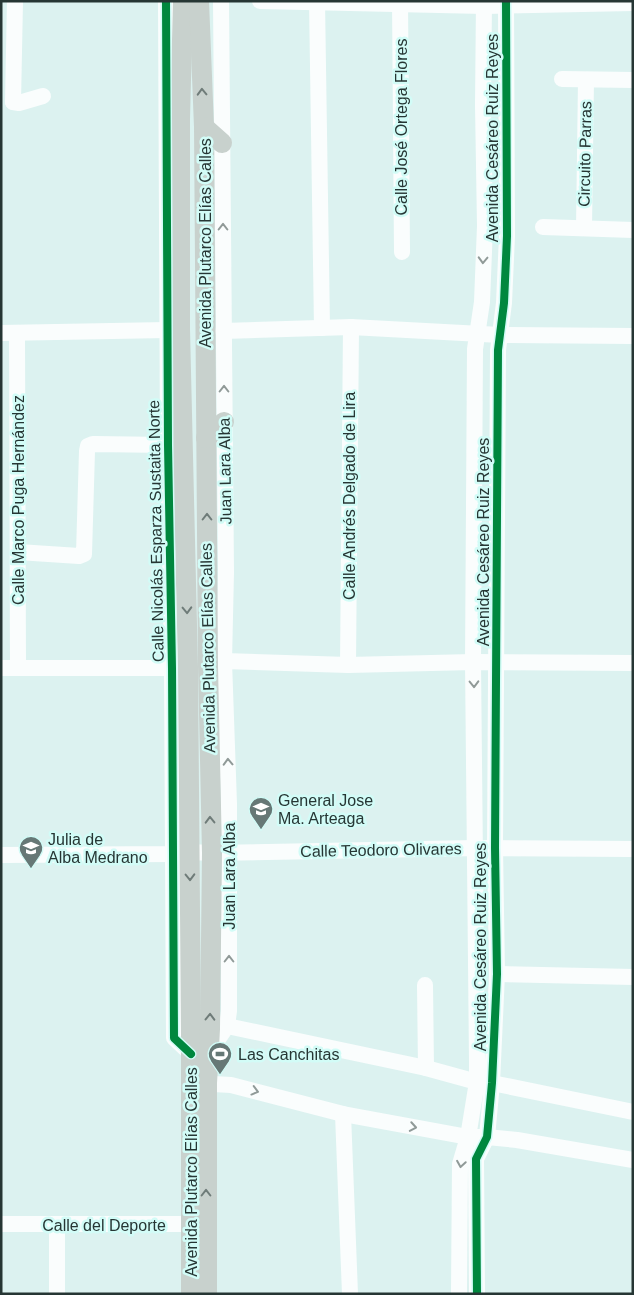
<svg xmlns="http://www.w3.org/2000/svg" width="634" height="1295" font-family="Helvetica,sans-serif">
	<rect width="100%" height="100%" fill="#dcf2f0"/>
	<g fill="none" stroke-linecap="round" stroke-linejoin="round">
		<g stroke="#fafdfd" stroke-width="16">
			<polyline points="166,1 168,445 172,668 174,1038 191,1054"/>
			<polyline points="260,1 484,6 633,3"/>
			<polyline points="317,1 322,328"/>
			<polyline points="400,1 402,252"/>
			<polyline points="562,79 633,80"/>
			<polyline points="13,102 15,1"/>
			<polyline points="13,102 19,103 43,96"/>
			<polyline points="543,227 633,230"/>
			<polyline points="584,228 586,80"/>
			<polyline points="223,331 351,327 500,335 633,336"/>
			<polyline points="1,333 167,330"/>
			<polyline points="17,333 18,668"/>
			<polyline points="18,552 79,556 84,554 87,451 88,446 93,444 168,445"/>
			<polyline points="224,661 348,665 473,662 633,663"/>
			<polyline points="348,665 351,327"/>
			<polyline points="1,668 172,668"/>
			<polyline points="1,855 174,854 189,852 212,853 476,848 633,849"/>
			<polyline points="497,974 633,977"/>
			<polyline points="425,985 426,1068"/>
			<polyline points="227,1026 426,1068 477,1082 492,1083 633,1112"/>
			<polyline points="208,1054 227,1026 229,1011 229,804 224,661 226,572 221,1"/>
			<polyline points="195,1083 231,1085 343,1114 468,1137 487,1137 517,1140 633,1160"/>
			<polyline points="343,1114 350,1294"/>
			<polyline points="1,1224 202,1224"/>
			<polyline points="57,1225 57,1294"/>
			<polyline points="459,1294 460,1164 468,1137 477,1082 477,1062 473,662 475,349 482,302 485,226 483,105 484,1"/>
			<polyline points="477,1294 476,1159 487,1137 492,1083 497,974 495,848 498,350 504,303 507,236 506,1"/>
		</g>
		<g stroke="#c8d1cd" stroke-width="20">
			<polyline points="183,1 180,119 180,329 188,667 191,1034 191,1294"/>
			<polyline points="199,1 204,127 208,666 212,853 210,1029 207,1083 207,1294"/>
			<polyline points="204,127 222,143"/>
			<polyline points="206,438 224,422"/>
		</g>
		<g stroke="#d2fcf7" stroke-width="11">
			<g id="cycleway">
				<polyline points="166,1 168,445 172,668 174,1038 191,1054"/>
				<polyline points="477,1294 476,1159 487,1137 492,1083 497,974 495,848 498,350 504,303 507,236 506,1"/>
			</g>
		</g>
		<use href="#cycleway" stroke="#00873e" stroke-width="8"/>
	</g>
	<defs><path id="oneway-chevron" d="M-2-3.5L2.5 0L-2 3.5" fill="none" stroke-width="1.6" stroke-linecap="round" stroke-linejoin="round" transform="scale(1.25)"/></defs>
	<g stroke="#6f7c79">
		<use href="#oneway-chevron" transform="translate(202 92) rotate(-92)"/>
		<use href="#oneway-chevron" transform="translate(207 517) rotate(-90)"/>
		<use href="#oneway-chevron" transform="translate(187 610) rotate(88)"/>
		<use href="#oneway-chevron" transform="translate(210 820) rotate(-91)"/>
		<use href="#oneway-chevron" transform="translate(190 877) rotate(89)"/>
		<use href="#oneway-chevron" transform="translate(210 1017) rotate(-89)"/>
		<use href="#oneway-chevron" transform="translate(206 1193) rotate(-90)"/>
	</g>
	<g stroke="#909a98">
		<use href="#oneway-chevron" transform="translate(223 227) rotate(-90)"/>
		<use href="#oneway-chevron" transform="translate(483 260) rotate(92)"/>
		<use href="#oneway-chevron" transform="translate(224 389) rotate(-90)"/>
		<use href="#oneway-chevron" transform="translate(474 684) rotate(89)"/>
		<use href="#oneway-chevron" transform="translate(228 762) rotate(-92)"/>
		<use href="#oneway-chevron" transform="translate(229 959) rotate(-90)"/>
		<use href="#oneway-chevron" transform="translate(255 1091) rotate(15)"/>
		<use href="#oneway-chevron" transform="translate(413 1127) rotate(10)"/>
		<use href="#oneway-chevron" transform="translate(461 1164) rotate(99)"/>
	</g>
	<defs>
		<g id="school-pin" transform="scale(1.25)"><path d="M0 17L-7.5 6A9.5 9.5 0 1 1 7.5 6Z" fill="#667876" stroke="#d2fcf7"/><path d="M0-5L7-2L0 1L-7-2ZM-4 1L0 2.5L4 1V4Q0 6-4 4Z" fill="#fff"/></g>
		<g id="stadium-pin" transform="scale(1.25)"><path d="M0 17L-7.5 6A9.5 9.5 0 1 1 7.5 6Z" fill="#667876" stroke="#d2fcf7"/><path d="M0-5a6.5 5 0 1 0 0 10a6.5 5 0 1 0 0-10ZM-3.5-1.8h7v3.6h-7Z" fill="#fff"/></g>
	</defs>
	<g fill-rule="evenodd">
		<use href="#school-pin" x="261" y="809"/>
		<use href="#school-pin" x="31" y="848"/>
		<use href="#stadium-pin" x="220" y="1054"/>
	</g>
	<g text-anchor="middle" dominant-baseline="central" stroke-width="5" stroke-linejoin="round" paint-order="stroke">
		<g font-size="16" fill="#263634" stroke="#d2fcf7">
			<text transform="translate(401 127) rotate(-90)">Calle José Ortega Flores</text>
			<text transform="translate(492 138) rotate(-90)">Avenida Cesáreo Ruiz Reyes</text>
			<text transform="translate(585 154) rotate(-89)">Circuito Parras</text>
			<text transform="translate(205 243) rotate(-90)">Avenida Plutarco Elías Calles</text>
			<text transform="translate(225 471) rotate(-91)">Juan Lara Alba</text>
			<text transform="translate(349 496) rotate(-90)">Calle Andrés Delgado de Lira</text>
			<text transform="translate(18 500) rotate(-90)">Calle Marco Puga Hernández</text>
			<text transform="translate(156 531) rotate(-91)">Calle Nicolás Esparza Sustaita Norte</text>
			<text transform="translate(483 542) rotate(-90)">Avenida Cesáreo Ruiz Reyes</text>
			<text transform="translate(208 648) rotate(-91)">Avenida Plutarco Elías Calles</text>
			<text transform="translate(381 850) rotate(-1)">Calle Teodoro Olivares</text>
			<text transform="translate(229 876) rotate(-90)">Juan Lara Alba</text>
			<text transform="translate(480 947) rotate(-90)">Avenida Cesáreo Ruiz Reyes</text>
			<text transform="translate(191 1172) rotate(-90)">Avenida Plutarco Elías Calles</text>
			<text x="104" y="1225">Calle del Deporte</text>
		</g>
		<g font-size="16" fill="#263634" stroke="#d2fcf7" text-anchor="start">
			<text x="278" y="800">General Jose<tspan x="278" dy="18">Ma. Arteaga</tspan></text>
			<text x="48" y="839">Julia de<tspan x="48" dy="18">Alba Medrano</tspan></text>
			<text x="238" y="1054">Las Canchitas</text>
		</g>
	</g>
	<rect width="634" height="1295" fill="none" stroke="#263634" stroke-width="5"/>
</svg>
